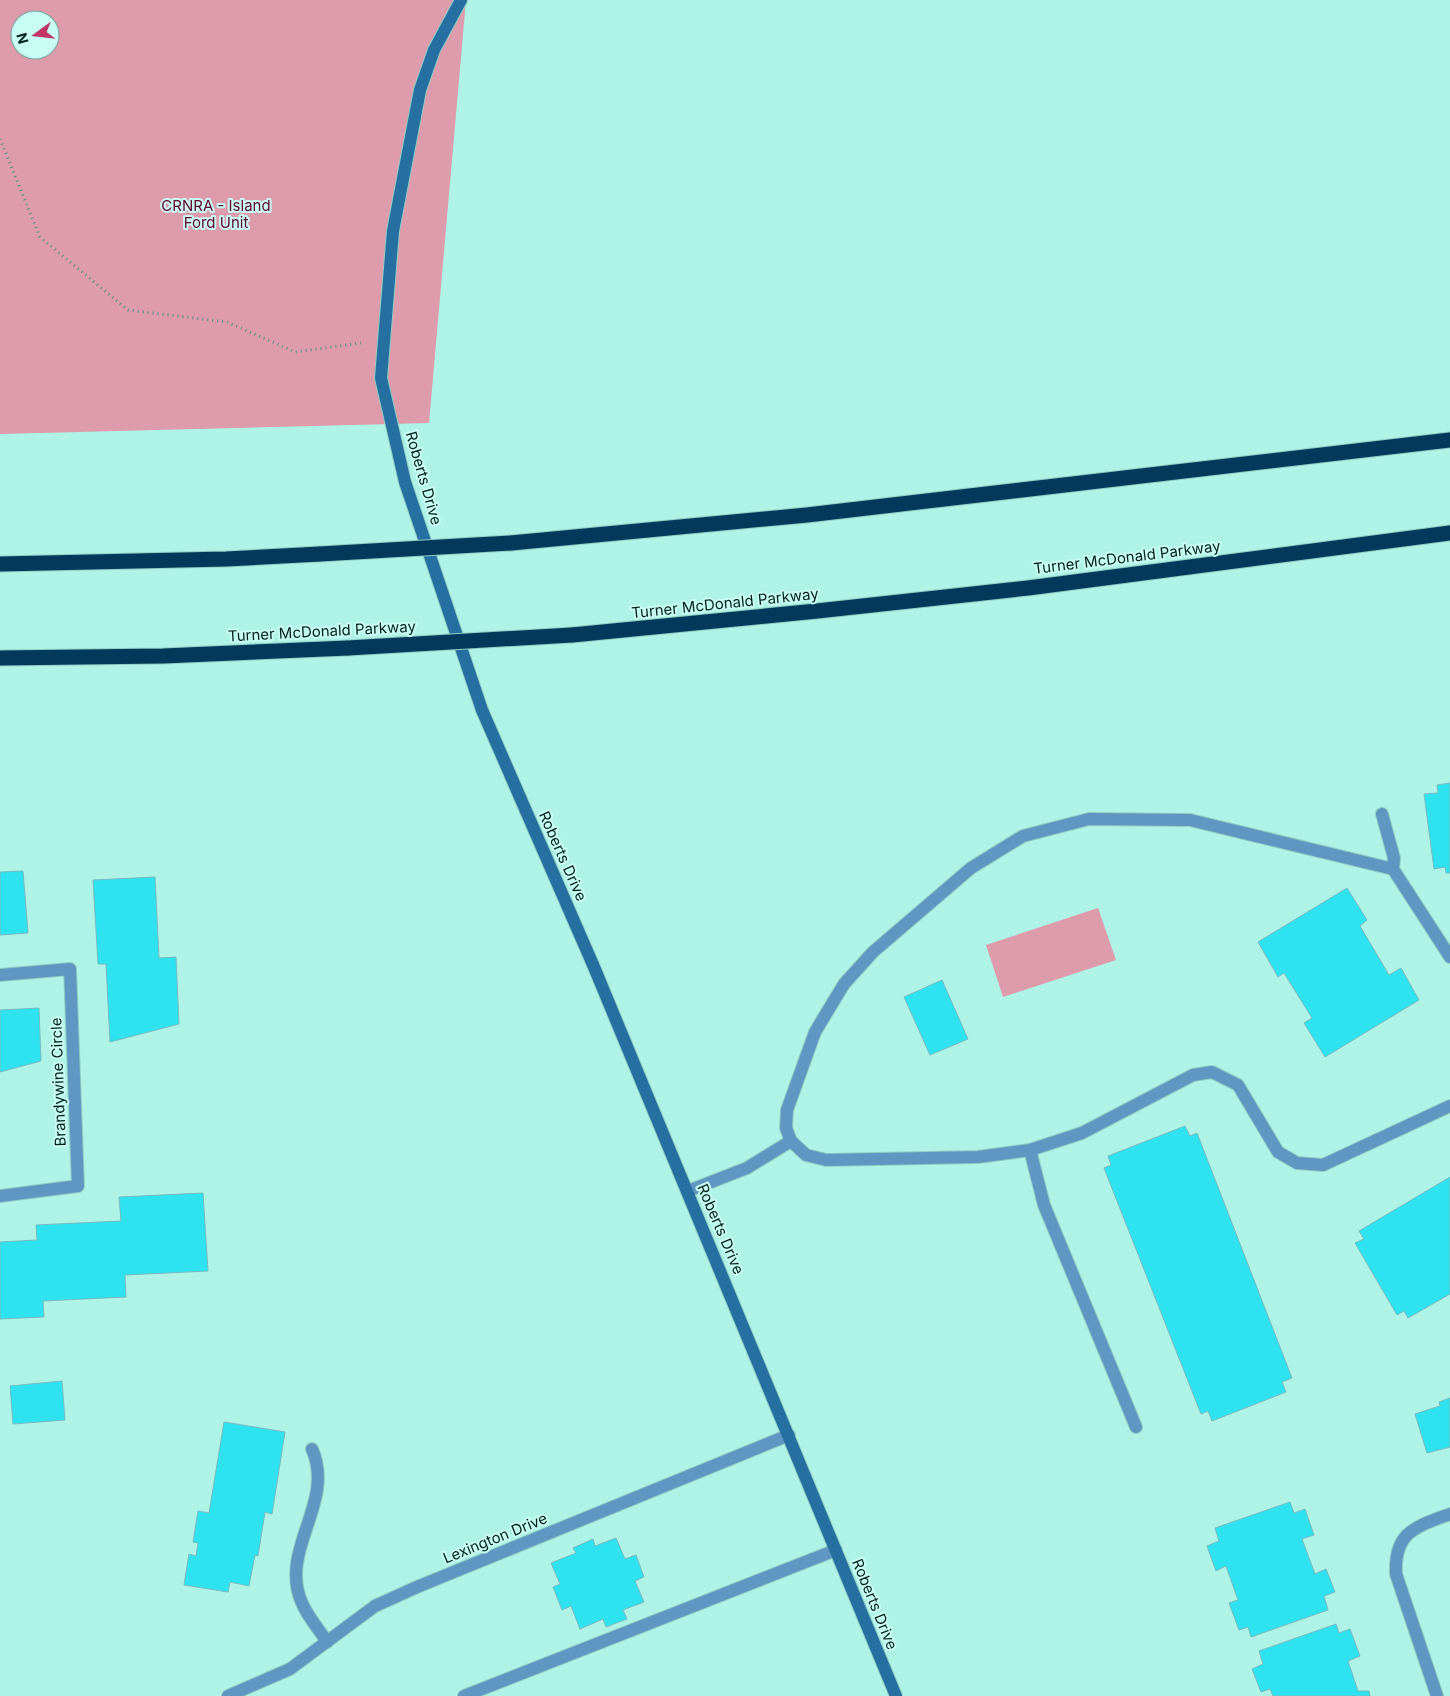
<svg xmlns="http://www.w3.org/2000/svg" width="1450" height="1696" font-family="Inter,sans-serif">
	<rect width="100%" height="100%" fill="#aff3e7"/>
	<g fill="#dd9bab" fill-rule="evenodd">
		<path d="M 0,0 L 466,0 L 429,423 L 0,434 ZM 20,20 L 50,20 L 50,50 L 20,50 Z"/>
		<polygon points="1098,908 1116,960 1003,997 986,945"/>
	</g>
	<g fill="#2ee2ef" stroke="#76bac0">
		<polygon points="1450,783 1450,873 1446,873 1445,867 1434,869 1424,794 1438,793 1437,785"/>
		<polygon points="23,871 28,933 0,935 0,872"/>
		<polygon points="155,877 159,958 176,957 179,1024 110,1042 106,964 98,964 93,880"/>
		<polygon points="1347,888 1367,920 1360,926 1389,975 1401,968 1419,1000 1325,1057 1304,1023 1312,1018 1284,973 1278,977 1258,942"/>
		<polygon points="942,980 968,1039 930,1055 904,997"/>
		<polygon points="39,1008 41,1061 0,1072 0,1010"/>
		<polygon points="1185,1126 1190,1136 1197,1133 1292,1378 1282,1382 1286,1392 1212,1421 1208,1411 1201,1414 1104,1168 1111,1165 1108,1156"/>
		<polygon points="1450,1177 1450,1294 1408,1318 1404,1311 1397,1315 1355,1243 1364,1239 1359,1231"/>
		<polygon points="203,1193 208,1271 125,1275 126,1297 43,1301 44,1317 0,1319 0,1242 37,1240 36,1225 121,1221 119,1197"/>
		<polygon points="62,1381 65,1420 13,1424 10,1386"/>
		<polygon points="1450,1398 1450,1447 1427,1453 1415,1414 1440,1406 1439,1402"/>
		<polygon points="224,1422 285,1432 272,1514 265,1512 258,1556 255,1555 249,1586 230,1582 228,1592 184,1585 189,1554 196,1556 198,1543 193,1542 198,1511 209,1513"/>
		<polygon points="1290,1502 1294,1513 1305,1509 1314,1535 1302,1539 1315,1574 1326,1569 1335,1592 1324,1596 1328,1610 1251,1637 1248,1627 1239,1630 1229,1603 1238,1600 1226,1566 1216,1571 1207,1546 1219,1541 1215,1528"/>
		<polygon points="616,1538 625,1559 636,1555 644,1577 635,1581 644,1602 623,1610 627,1619 606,1627 603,1619 580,1629 571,1606 562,1610 553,1587 560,1584 551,1563 576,1553 573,1548 593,1539 595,1546"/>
		<polygon points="1336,1624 1339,1633 1350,1629 1360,1656 1348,1661 1358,1691 1369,1691 1370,1696 1273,1696 1270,1689 1261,1692 1252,1669 1263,1664 1259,1651"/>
	</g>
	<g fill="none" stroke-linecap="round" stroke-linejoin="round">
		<g stroke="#90cdc3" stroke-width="14">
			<g id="lane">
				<polyline points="1030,1150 1044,1205 1136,1427"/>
				<path d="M 312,1449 C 336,1503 278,1550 302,1603 C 307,1616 319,1629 327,1642"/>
			</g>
		</g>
		<g stroke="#90cdc3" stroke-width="14">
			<g id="street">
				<polyline points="1382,814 1394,858 1393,869 1450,957"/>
				<polyline points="1393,869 1190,820 1089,819 1023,836 971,868 873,952 844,984 815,1032 787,1110 786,1128 791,1141 806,1155 826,1160 978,1157 1030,1150 1082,1133 1193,1075 1212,1072 1238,1085 1278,1152 1297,1163 1323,1165 1450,1106"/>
				<polyline points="0,975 70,969 78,1186 0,1196"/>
				<polyline points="688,1191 747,1168 791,1141"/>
				<polyline points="228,1696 290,1669 375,1606 417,1587 789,1435"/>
				<polyline points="464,1696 836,1550"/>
				<path d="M 1437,1696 L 1396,1574 C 1394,1532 1415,1527 1450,1514"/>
			</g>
		</g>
		<g stroke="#90cdc3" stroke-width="14">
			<polyline id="secondary" points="461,0 434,50 420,90 393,231 381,378 405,482 482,710 594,967 896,1696"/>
		</g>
		<g stroke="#90cdc3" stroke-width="17">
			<g id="highway">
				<polyline points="511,543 807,515 1450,440"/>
				<polyline points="0,564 226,559 320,554"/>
				<polyline points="572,635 817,611 1028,588 1450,533"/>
				<polyline points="0,658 163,656 348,648"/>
			</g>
		</g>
		<polyline stroke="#5c8d85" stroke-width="3" stroke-dasharray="1 4" stroke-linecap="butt" points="0,139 40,237 128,310 227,322 295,352 361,343"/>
		<use href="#lane" stroke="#5f97c2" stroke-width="12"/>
		<use href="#street" stroke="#5f97c2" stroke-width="12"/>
		<use href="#secondary" stroke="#256fa1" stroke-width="12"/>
		<use href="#highway" stroke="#033a5c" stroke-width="15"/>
		<g stroke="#90cdc3" stroke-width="17" stroke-linecap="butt">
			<g id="highway-bridge">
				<polyline points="320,554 511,543"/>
				<polyline points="348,648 572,635"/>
			</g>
		</g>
		<use href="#highway-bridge" stroke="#033a5c" stroke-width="15"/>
	</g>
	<g text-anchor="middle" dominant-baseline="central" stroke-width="4" stroke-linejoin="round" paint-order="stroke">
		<g font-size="15" fill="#65002e" stroke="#c8fdf3">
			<text x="216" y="205">CRNRA - Island<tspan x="216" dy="17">Ford Unit</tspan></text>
		</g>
		<g font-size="15" fill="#05211d" stroke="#c8fdf3">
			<text transform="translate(424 478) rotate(74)">Roberts Drive</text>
			<text transform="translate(1127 557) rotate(-7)">Turner McDonald Parkway</text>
			<text transform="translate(725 603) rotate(-6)">Turner McDonald Parkway</text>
			<text transform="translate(322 631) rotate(-3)">Turner McDonald Parkway</text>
			<text transform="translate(563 856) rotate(66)">Roberts Drive</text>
			<text transform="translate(58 1082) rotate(-92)">Brandywine Circle</text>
			<text transform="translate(721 1229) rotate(67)">Roberts Drive</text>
			<text transform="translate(495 1538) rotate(-22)">Lexington Drive</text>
			<text transform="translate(875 1604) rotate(68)">Roberts Drive</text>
		</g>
	</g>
	<g transform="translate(35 35) rotate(255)"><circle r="24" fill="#c8fdf3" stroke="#7aa59d"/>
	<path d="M0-4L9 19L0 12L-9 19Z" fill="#c13569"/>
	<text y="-8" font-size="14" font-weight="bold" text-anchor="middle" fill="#05211d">N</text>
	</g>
</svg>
